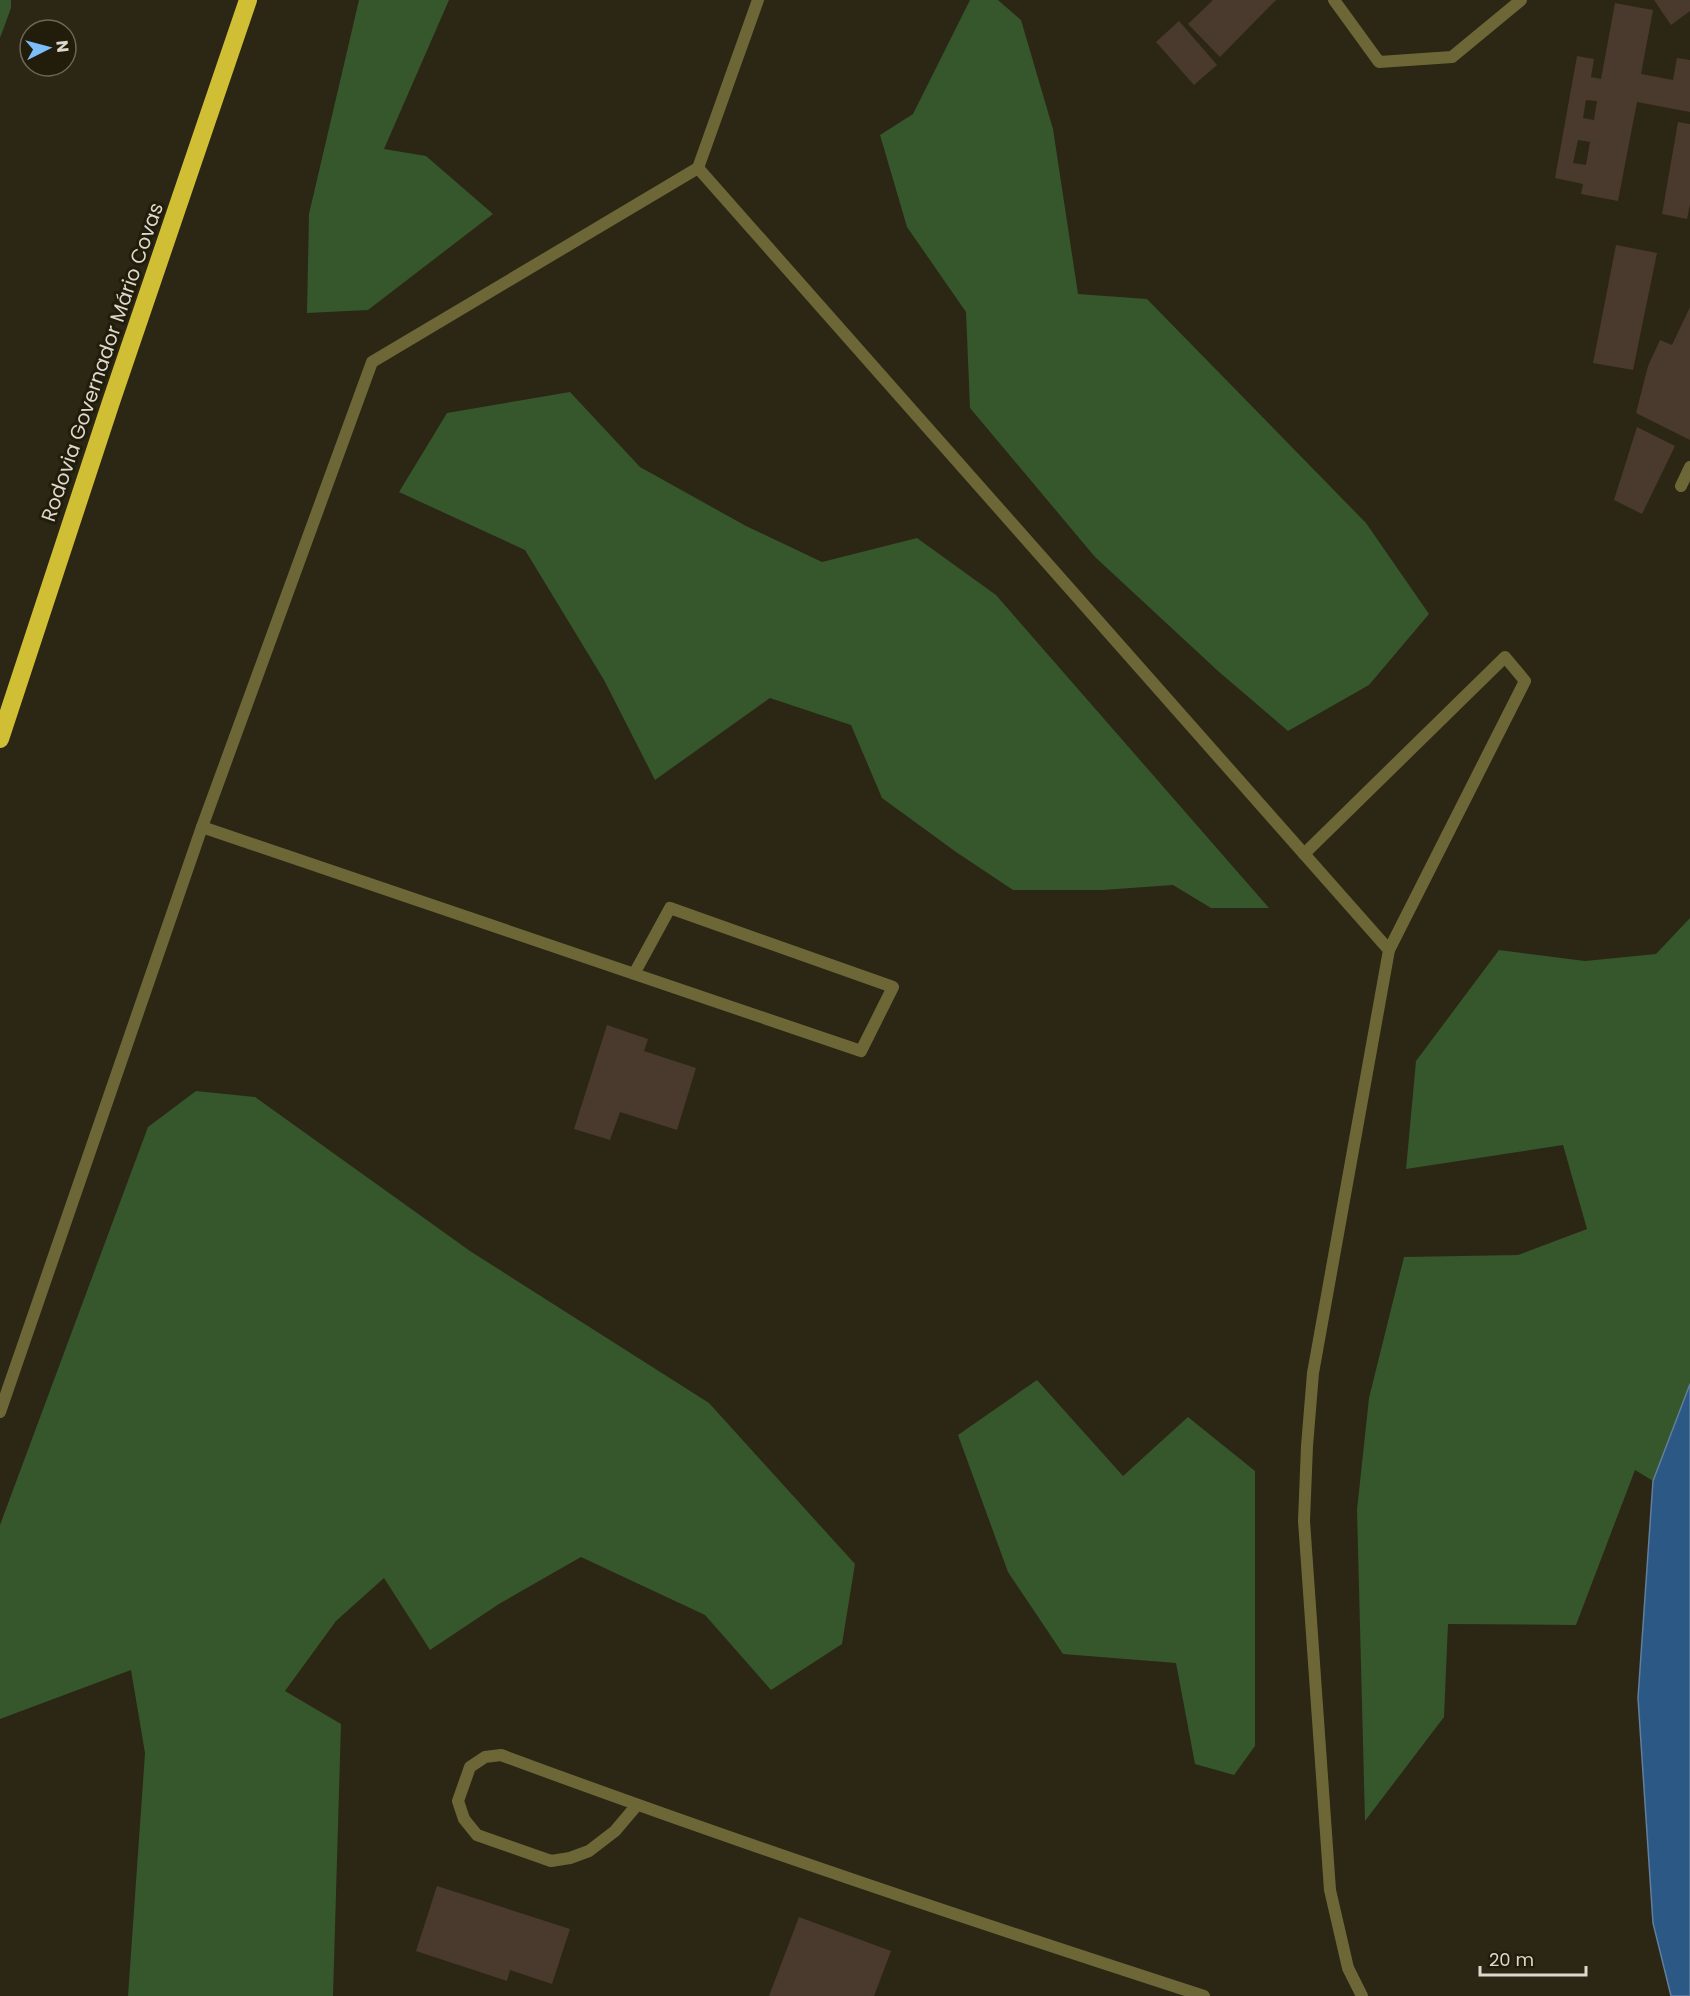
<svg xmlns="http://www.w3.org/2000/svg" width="1690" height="1996" font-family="Poppins,sans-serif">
	<rect width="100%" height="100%" fill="#2c2614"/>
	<g fill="#36562b">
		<polygon points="0,0 11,0 11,8 0,38"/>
		<polygon points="359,0 449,0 384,149 426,156 493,214 368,310 307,313 309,214"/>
		<polygon points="970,0 998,0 1021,20 1053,129 1078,294 1147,299 1366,523 1429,614 1369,685 1288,731 1218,671 1095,557 970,408 966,312 907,227 880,135 913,114"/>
		<polygon points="570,392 640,467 746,526 822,562 917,538 996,595 1269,908 1211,908 1173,885 1103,890 1013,890 956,852 882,798 851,725 770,698 655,780 604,680 525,550 399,492 447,413"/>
		<polygon points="1690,918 1690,1384 1653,1481 1635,1470 1576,1625 1448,1624 1444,1717 1365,1821 1357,1510 1369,1398 1404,1257 1518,1255 1587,1229 1563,1145 1406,1169 1416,1061 1499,950 1585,961 1656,954"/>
		<polygon points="196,1091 255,1097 470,1251 709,1403 855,1564 842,1644 771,1690 705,1615 581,1557 499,1604 430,1650 384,1578 336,1621 285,1691 341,1724 333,1996 128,1996 145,1753 131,1670 0,1719 0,1525 148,1127"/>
		<polygon points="1037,1380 1123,1476 1188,1417 1255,1471 1255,1746 1234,1775 1195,1764 1176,1663 1063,1654 1008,1572 958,1435"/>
	</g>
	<polygon fill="#2c5886" stroke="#617e9b" stroke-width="1.5" points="1690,1384 1690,1996 1671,1996 1653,1923 1638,1698 1653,1481"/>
	<g fill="#4a3a2d" fill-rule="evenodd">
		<polygon points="1213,0 1276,0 1220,57 1188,24"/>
		<polygon points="1654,0 1690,0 1690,11 1671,25"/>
		<path d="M 1615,3 L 1653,10 L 1641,74 L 1673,80 L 1677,58 L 1690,60 L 1690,112 L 1637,102 L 1618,201 L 1581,194 L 1583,184 L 1555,178 L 1577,56 L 1594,59 L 1591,77 L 1601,79 ZM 1586,100 L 1597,101 L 1594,120 L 1583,118 ZM 1578,140 L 1590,142 L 1586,165 L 1573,163 Z"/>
		<polygon points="1179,21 1217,65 1194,85 1156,42"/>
		<polygon points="1678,122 1690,124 1690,204 1687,219 1662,214"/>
		<polygon points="1616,245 1657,253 1633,370 1593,363"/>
		<polygon points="1690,307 1690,440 1636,413 1648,366 1660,340 1672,345"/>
		<polygon points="1637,427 1675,446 1642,514 1614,500"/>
		<polygon points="607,1025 648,1039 644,1051 696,1068 677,1130 620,1112 610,1140 574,1129"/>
		<polygon points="437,1886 570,1929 552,1984 510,1970 507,1981 416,1951"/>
		<polygon points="799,1917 891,1951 874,1996 769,1996"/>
	</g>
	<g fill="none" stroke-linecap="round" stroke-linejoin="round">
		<g stroke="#6d6737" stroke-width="12">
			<polyline points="1334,0 1379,62 1452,57 1521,0"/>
			<polyline points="698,168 1389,950 1313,1373 1307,1446 1304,1521 1330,1890 1348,1968 1362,1996"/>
			<polyline points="1681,486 1690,467"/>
			<polyline points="202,827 861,1051 893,987 670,908 634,974"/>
			<polyline points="1304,854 1505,657 1525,681 1389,950"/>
			<polyline points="0,1412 202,827 372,362 698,168 758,0"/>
			<path d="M 637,1805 L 615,1831 L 589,1851 L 570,1858 L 551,1861 L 477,1835 L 464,1819 L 458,1801 L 470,1767 L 485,1757 L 501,1755 C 733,1841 969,1920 1204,1996"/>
		</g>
		<polyline stroke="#d0bf35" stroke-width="18" points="0,739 111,402 248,0"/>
	</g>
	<g text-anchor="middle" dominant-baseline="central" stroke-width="6" stroke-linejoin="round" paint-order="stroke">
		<g font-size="20" fill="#dcd8cd" stroke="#221c0b">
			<text transform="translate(102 362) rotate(-71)">Rodovia Governador Mário Covas</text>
		</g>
	</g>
	<g transform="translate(48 48) rotate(84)"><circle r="28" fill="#221c0b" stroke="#6c6759" stroke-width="1.5"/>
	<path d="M0-4.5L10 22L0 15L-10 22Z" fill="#7cbef9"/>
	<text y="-9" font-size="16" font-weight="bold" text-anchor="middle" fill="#dcd8cd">N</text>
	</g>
	<path d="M1480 1966v9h106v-9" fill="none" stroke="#dcd8cd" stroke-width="3"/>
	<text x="1489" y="1966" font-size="18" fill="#dcd8cd" stroke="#221c0b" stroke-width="4.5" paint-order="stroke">20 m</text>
</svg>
